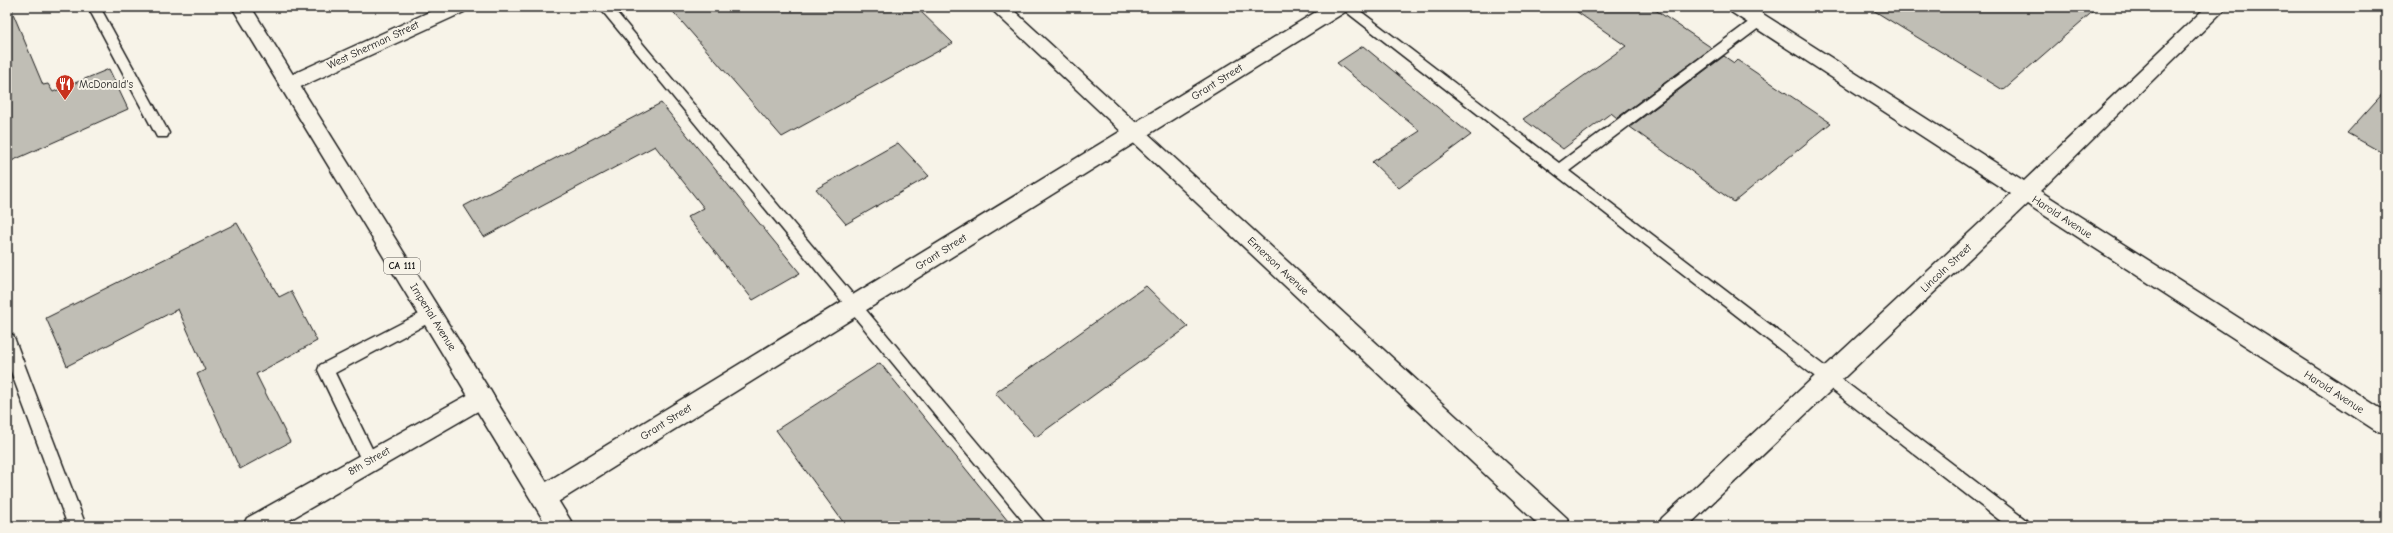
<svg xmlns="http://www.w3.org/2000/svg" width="2393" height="533" font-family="'Comic Neue',sans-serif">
	<rect width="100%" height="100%" fill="#f7f3e8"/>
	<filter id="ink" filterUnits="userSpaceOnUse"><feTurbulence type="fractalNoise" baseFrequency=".025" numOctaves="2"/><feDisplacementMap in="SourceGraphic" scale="8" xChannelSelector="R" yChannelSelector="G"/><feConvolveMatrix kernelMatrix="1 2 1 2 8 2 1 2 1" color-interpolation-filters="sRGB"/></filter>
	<g filter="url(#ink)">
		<g fill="#c0beb5" stroke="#1c1c1c">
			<polygon points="669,7 916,7 953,43 782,137"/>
			<polygon points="1570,7 1651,7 1712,48 1617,118 1611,113 1563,149 1523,119 1626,46"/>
			<polygon points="1868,7 2098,7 2003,90"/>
			<polygon points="12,11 43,85 48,84 53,92 109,69 128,109 7,163 7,13"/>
			<polygon points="1363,46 1471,135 1399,188 1372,162 1420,131 1337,63"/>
			<polygon points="1724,56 1734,63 1737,60 1831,123 1734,202 1630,127"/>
			<polygon points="2386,90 2386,155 2347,133"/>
			<polygon points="661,103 800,273 753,300 687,217 704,208 655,146 484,237 464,206"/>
			<polygon points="898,143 929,176 846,224 816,189"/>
			<polygon points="237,223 279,297 291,291 317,341 256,374 290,442 240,469 197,374 205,370 178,309 67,366 46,318"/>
			<polygon points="1146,286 1188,327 1036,437 995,393"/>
			<polygon points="880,363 1012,526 846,526 776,430"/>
		</g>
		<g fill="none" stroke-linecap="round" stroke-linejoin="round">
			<g stroke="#1c1c1c" stroke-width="3">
				<g id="lane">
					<polygon points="7,7 15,7 7,12"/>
					<polygon points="88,7 100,7 169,133 167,137 157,137"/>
					<polygon points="599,7 612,7 1047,526 1027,526"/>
					<polygon points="1340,7 1355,7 1559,163 1754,18 1764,18 1766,21 1764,24 1569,171 2026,520 2029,526 2007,526"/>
					<polygon points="431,308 436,309 439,314 436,319 335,373 378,461 376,466 370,468 364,466 318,370 320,365"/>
					<polygon points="7,333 13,335 15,340 86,526 68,526 7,361"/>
				</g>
			</g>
			<g stroke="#1c1c1c" stroke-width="3">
				<g id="street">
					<polygon points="440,7 466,7 464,12 296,89 289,91 282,89 279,84 282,79"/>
					<polygon points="989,7 1010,7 1567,518 1571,526 1540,526"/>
					<polygon points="1729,7 1752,7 2024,181 2206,7 2227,7 2040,191 2386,412 2386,435 2378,432 2027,204 1688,526 1658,526 1662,518 2011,194 1731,12"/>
					<polygon points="482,387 490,390 494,397 490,404 279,526 243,526 247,518"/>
				</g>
			</g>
			<g stroke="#1c1c1c" stroke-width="3">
				<polygon id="secondary" points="1324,7 1347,7 1345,12 553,505 544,508 535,505 532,497 535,489"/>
			</g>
			<g stroke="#1c1c1c" stroke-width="3">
				<polygon id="highway" points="232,7 251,7 574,526 547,526"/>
			</g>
			<use href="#lane" fill="#f7f3e8" fill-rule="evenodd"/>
			<use href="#street" fill="#f7f3e8" fill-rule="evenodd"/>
			<use href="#secondary" fill="#f7f3e8" fill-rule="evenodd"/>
			<use href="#highway" fill="#f7f3e8" fill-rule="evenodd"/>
		</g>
	</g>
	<defs>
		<g id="restaurant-pin" transform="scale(1)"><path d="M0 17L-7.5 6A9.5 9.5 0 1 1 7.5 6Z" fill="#c8321e" stroke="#f7f3e8"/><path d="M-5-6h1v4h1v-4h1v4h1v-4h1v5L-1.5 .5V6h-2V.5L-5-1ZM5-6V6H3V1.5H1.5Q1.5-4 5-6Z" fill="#fff"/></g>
	</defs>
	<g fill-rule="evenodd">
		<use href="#restaurant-pin" x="65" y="84"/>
	</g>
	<g text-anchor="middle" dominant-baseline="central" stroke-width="4" stroke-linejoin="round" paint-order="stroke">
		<rect fill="#f7f3e8" stroke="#5e5c59" stroke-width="1" x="384" y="258" width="36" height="16" rx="3"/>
		<g font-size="10" font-weight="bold" fill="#1c1c1c">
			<text x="402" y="266">CA 111</text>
		</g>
		<g font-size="11" fill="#1c1c1c" stroke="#f7f3e8">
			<text transform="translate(373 45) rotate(-25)">West Sherman Street</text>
			<text transform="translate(1217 82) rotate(-32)">Grant Street</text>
			<text transform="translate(2062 217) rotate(33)">Harold Avenue</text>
			<text transform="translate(941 252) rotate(-32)">Grant Street</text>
			<text transform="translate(1278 266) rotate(43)">Emerson Avenue</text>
			<text transform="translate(1946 268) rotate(-43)">Lincoln Street</text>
			<text transform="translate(433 317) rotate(58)">Imperial Avenue</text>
			<text transform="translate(2334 392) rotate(33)">Harold Avenue</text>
			<text transform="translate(666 422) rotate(-32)">Grant Street</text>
			<text transform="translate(369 461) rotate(-30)">8th Street</text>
		</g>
		<g font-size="11" fill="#1c1c1c" stroke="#f7f3e8" text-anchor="start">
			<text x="79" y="84">McDonald's</text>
		</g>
	</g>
	<rect width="2393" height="533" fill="none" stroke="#f7f3e8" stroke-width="24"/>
	<rect x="12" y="12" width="2369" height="509" fill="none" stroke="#1c1c1c" stroke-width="1.5" filter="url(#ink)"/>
</svg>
